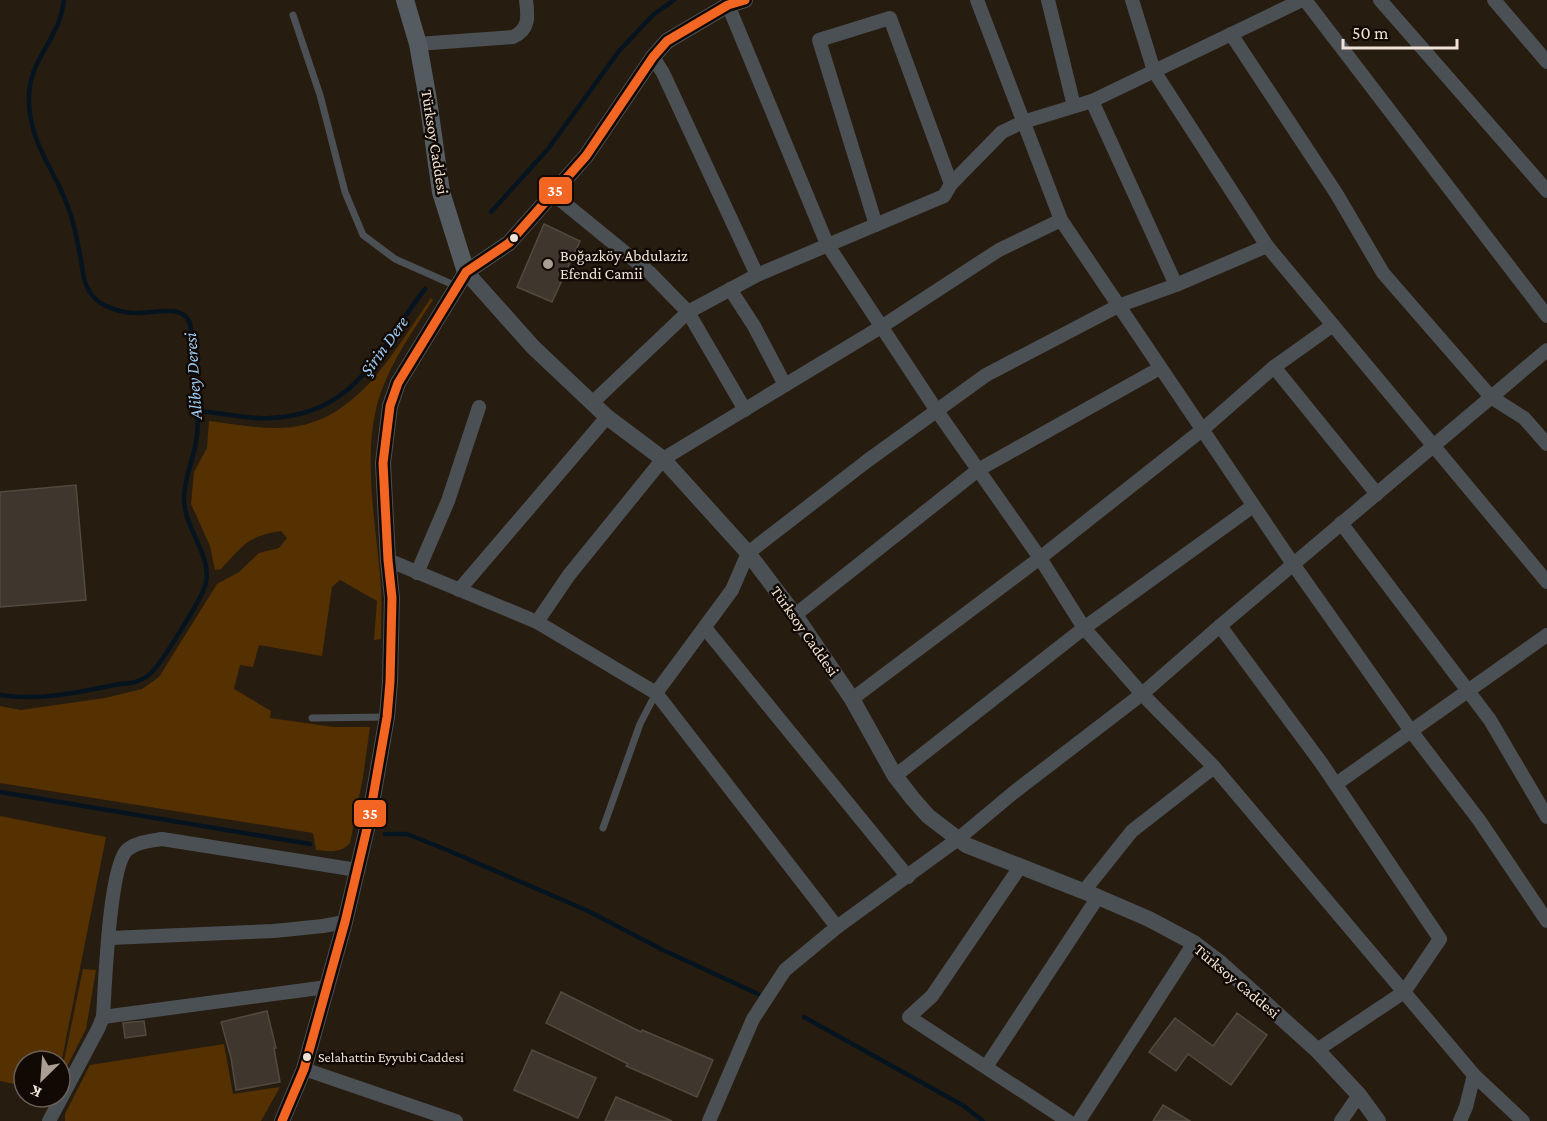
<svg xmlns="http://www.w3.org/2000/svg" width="1547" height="1121" font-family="'Crimson Pro',serif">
	<rect width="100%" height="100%" fill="#271c10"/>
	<g fill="#553102">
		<path d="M 431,298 L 433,300 C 414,329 393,359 381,392 C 360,450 377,528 381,588 C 382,605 381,622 381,639 L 374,640 L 377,601 L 340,580 L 332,587 L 322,656 L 259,645 L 253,667 L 240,665 L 234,689 L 271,711 L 270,718 L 333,727 L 370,727 L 363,777 L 350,843 C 340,854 329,851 316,850 L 313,833 L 0,783 L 0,706 L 21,710 L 105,698 L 142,689 L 159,677 L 217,584 L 239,572 L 259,553 L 279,548 L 287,538 L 281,531 C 247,536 243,546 221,569 L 215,570 L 210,546 L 191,504 L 194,472 L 207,448 L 209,421 C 232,424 255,428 278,428 C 355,428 392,353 431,298 Z"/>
		<polygon points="0,816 106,837 60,1069 60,1061 24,1061 24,1086 0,1081"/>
		<polygon points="83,969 96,970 86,1029 60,1080"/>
		<polygon points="224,1044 233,1094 280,1087 261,1121 65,1121 65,1114 90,1065"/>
	</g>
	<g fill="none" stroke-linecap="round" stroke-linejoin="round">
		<g stroke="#061420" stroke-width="4.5">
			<polyline points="491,212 548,149 619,51 653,15 674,0"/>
			<path d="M 197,411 C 221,412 246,420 270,418 C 359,414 378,349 425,289"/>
			<path d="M 0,695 C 42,701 79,692 119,684 C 130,684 140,682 149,675 C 160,666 203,597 206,583 C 212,555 183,527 184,497 C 185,475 195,456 197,435 C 200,405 191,374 190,344 C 190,336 193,325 187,318 C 177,305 149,314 135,313 C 124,313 114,310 104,305 C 91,298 85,287 83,273 C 78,242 73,213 59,186 C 50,167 38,149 33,128 C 27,106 27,82 38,62 C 49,40 61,26 64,0"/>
			<polyline points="0,792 310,844"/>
			<polyline points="385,834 407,834 447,850 586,910 663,950 758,994"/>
			<polyline points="804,1017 964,1106 983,1121"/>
		</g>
	</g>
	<g fill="#3f372d" stroke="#52493f" stroke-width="1.5">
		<polygon points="544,224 580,241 552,302 517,287"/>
		<polygon points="76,485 86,600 0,607 0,492"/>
		<polygon points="561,992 641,1032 642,1030 713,1060 697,1097 626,1066 628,1064 546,1023"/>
		<polygon points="267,1011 276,1048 274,1048 280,1082 236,1090 231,1058 221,1022"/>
		<polygon points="1237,1013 1267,1035 1231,1085 1188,1054 1176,1071 1149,1052 1175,1018 1213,1046"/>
		<polygon points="144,1021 146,1035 125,1038 123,1023"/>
		<polygon points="532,1050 596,1078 578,1118 514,1090"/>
		<polygon points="616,1097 672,1121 605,1121"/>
		<polygon points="1163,1105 1190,1121 1153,1121"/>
	</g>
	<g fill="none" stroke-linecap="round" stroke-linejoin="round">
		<g stroke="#4b5055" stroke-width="7">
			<polyline points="293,15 320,95 345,192 363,235 395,259 456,286"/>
			<polyline points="312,718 387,717"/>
			<polyline points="603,828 640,724 656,693"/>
		</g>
		<g stroke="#4b5055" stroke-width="14">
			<polyline points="977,0 1061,220 1293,564 1411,731 1479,820 1547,921"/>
			<polyline points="1048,0 1074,106"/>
			<polyline points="1132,0 1154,71 1267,246 1547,582"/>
			<polyline points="1305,0 1547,316"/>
			<polyline points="1380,0 1547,191"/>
			<polyline points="1494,0 1547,62"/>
			<polyline points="728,5 827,244 937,411 1040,558 1084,628 1142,694 1214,767 1474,1075 1523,1121"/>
			<polyline points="1231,34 1336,193 1383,273 1491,397 1524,418 1547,444"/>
			<path d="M 418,44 L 513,37 C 530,29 528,16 526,0"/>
			<polyline points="653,57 663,73 757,275"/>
			<polyline points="1092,101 1176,285"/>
			<polyline points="552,193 650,273 688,312 745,410"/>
			<polyline points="876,225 819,40 890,18 951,184"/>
			<polyline points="730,289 754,326 785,385"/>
			<polyline points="1274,367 1377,494"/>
			<polyline points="592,403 688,312 757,275 944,196 951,184 1002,132 1023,122 1092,101 1302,0"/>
			<polyline points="1341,523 1490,720 1547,817"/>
			<polyline points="388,560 537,622 656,693 837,927"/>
			<polyline points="417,573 448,501 479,407"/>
			<polyline points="459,590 607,417"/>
			<polyline points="795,615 978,470 1160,368"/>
			<polyline points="537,622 569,575 663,459 881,327 999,250 1061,220"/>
			<polyline points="1220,626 1322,764 1440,939 1404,992 1317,1050"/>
			<polyline points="705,628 908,877"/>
			<polyline points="656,693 732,590 748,553 867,461 986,375 1118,306 1176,285 1267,246"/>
			<polyline points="852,699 1040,558 1202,430 1274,367 1333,325"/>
			<polyline points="895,776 1084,628 1253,506"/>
			<polyline points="1336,784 1547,635"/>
			<polyline points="1020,867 932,996 909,1017 1068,1121"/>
			<polyline points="1084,891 1132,831 1214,767"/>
			<polyline points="110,938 274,931 323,926 345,922"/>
			<polyline points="103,1017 327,987"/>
			<polyline points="986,1067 1098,897"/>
			<polyline points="304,1069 456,1121"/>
			<path d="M 49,1121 L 98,1029 L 103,1017 C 105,986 109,867 127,850 C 136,842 150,841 162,839 L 357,870"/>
			<polyline points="709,1121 753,1019 785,970 837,927 958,839 1013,793 1142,694 1220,626 1547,350"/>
			<polyline points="1079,1121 1194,943"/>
			<polyline points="1341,1121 1359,1095"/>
			<polyline points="1460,1121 1466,1107 1474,1075"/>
		</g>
		<g stroke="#4b5055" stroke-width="16">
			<polyline points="466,272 533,347 607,417 663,459 748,553 795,615 852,699 895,776 913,799 928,816 966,845 1098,897 1149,919 1194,943 1219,962 1317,1050 1359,1095 1378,1121"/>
			<polyline points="282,1121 304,1069 345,922 369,820 387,717 390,682 392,598 388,560 383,463 390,406 398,383 466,272 509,243 586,156 653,57 667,41 728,5 745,0"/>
		</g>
		<polyline stroke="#545b61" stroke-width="18" points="405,0 418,44 428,100 441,192 466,272"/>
		<g stroke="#110903" stroke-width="14">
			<polyline id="bus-1" points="282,1121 304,1069 345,922 369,820 387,717 390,682 392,598 388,560 383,463 390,406 398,383 466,272 509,243 586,156 653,57 667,41 728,5 745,0"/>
		</g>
		<use href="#bus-1" stroke="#f26522" stroke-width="9"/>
	</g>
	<g fill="#f0e3d6" stroke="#110903" stroke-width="2">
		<circle cx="514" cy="238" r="5"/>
		<circle cx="307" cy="1057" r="5"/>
	</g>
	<circle fill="#aa9d91" stroke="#110903" stroke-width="2" cx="548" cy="264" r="6"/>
	<g text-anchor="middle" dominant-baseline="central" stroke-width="5" stroke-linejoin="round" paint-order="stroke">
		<g font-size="14" fill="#f0e3d6" stroke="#110903" text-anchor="start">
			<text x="318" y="1057">Selahattin Eyyubi Caddesi</text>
		</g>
		<g font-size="16" fill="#f0e3d6" stroke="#110903">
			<text transform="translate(435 142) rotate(81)">Türksoy Caddesi</text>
			<text transform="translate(805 631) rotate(55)">Türksoy Caddesi</text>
			<text transform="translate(1237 981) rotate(40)">Türksoy Caddesi</text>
		</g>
		<g font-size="16" fill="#f0e3d6" stroke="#110903" text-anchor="start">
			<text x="560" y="255">Boğazköy Abdulaziz<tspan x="560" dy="18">Efendi Camii</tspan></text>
		</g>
		<g font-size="18" font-style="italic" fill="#9dcaf5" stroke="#110903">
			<text transform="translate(384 346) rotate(-54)">Şirin Dere</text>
			<text transform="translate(193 376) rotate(-94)">Alibey Deresi</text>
		</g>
	</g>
	<g stroke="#110903" stroke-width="2">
		<rect x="538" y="176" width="35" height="29" rx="6" fill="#f26522"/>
		<rect x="353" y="799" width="34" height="29" rx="6" fill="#f26522"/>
	</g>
	<g font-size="16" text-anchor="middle" font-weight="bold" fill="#fff">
		<text x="555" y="196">35</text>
		<text x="370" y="819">35</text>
	</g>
	<g transform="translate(42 1079) rotate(205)"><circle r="28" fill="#110903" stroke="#6a6057" stroke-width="1.5"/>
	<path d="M0-4.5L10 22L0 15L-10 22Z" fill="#aa9d91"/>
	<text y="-9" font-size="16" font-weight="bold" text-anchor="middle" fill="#f0e3d6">K</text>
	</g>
	<path d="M1343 39v9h114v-9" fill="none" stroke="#f0e3d6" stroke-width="3"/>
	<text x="1352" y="39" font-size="18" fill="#f0e3d6" stroke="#110903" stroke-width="4.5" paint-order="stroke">50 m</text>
</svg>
